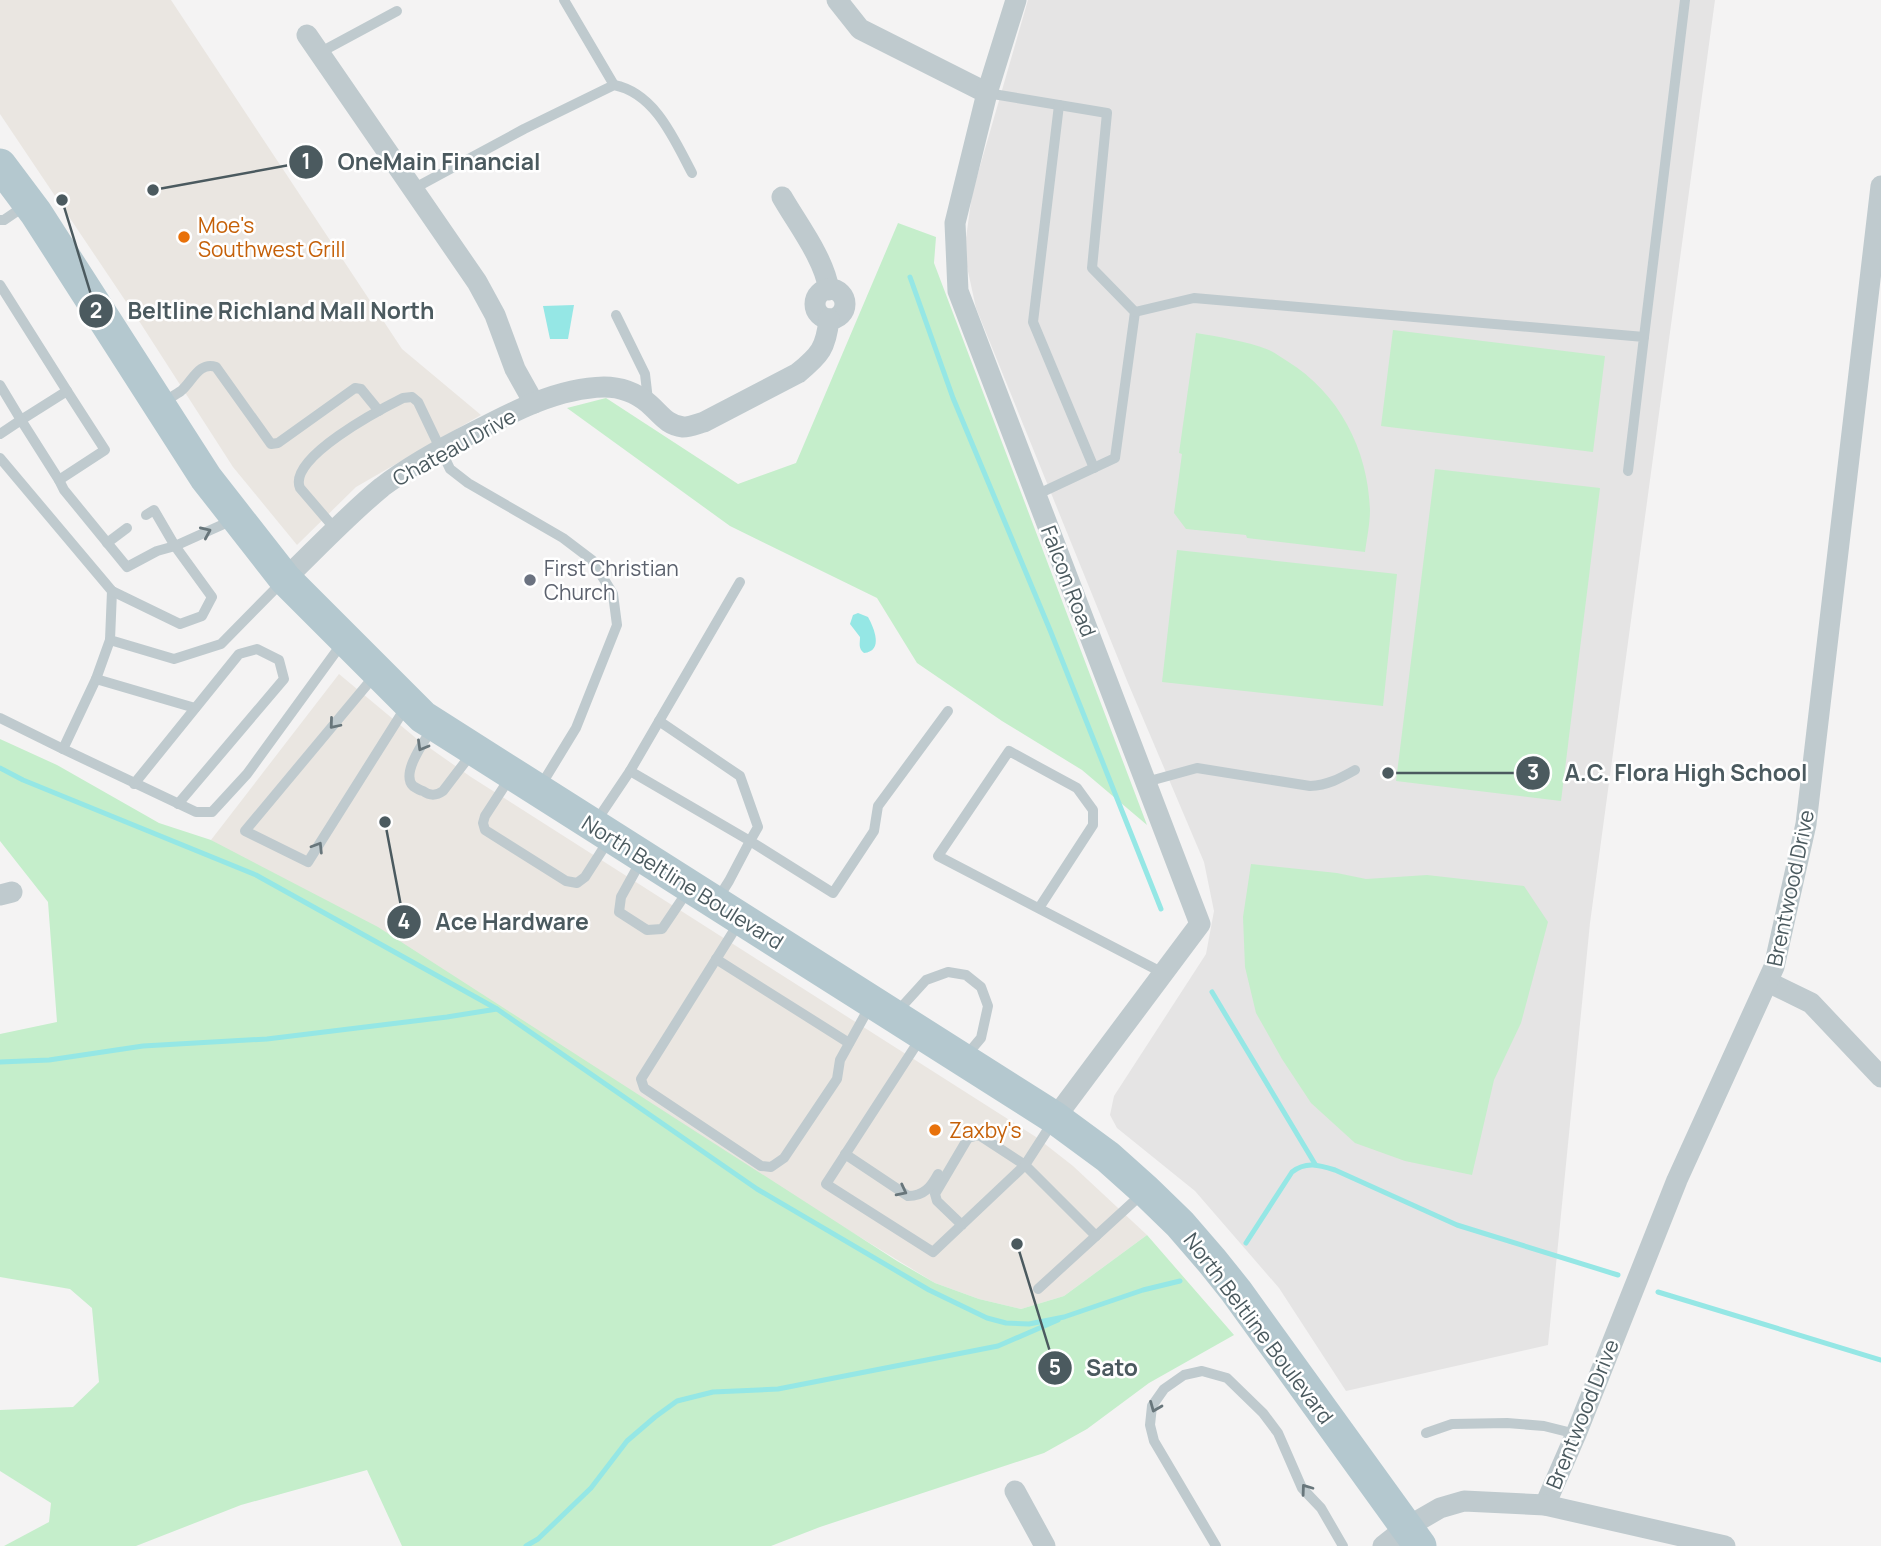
<svg xmlns="http://www.w3.org/2000/svg" width="1881" height="1546" font-family="Manrope,sans-serif">
	<rect width="100%" height="100%" fill="#f4f3f3"/>
	<g fill="#eae6e1">
		<polygon points="0,0 171,0 402,349 481,415 356,487 297,545 233,467 141,324 0,114"/>
		<polygon points="339,674 417,739 471,777 1036,1137 1073,1166 1147,1235 1064,1296 1021,1309 979,1299 935,1283 211,840"/>
	</g>
	<polygon fill="#e5e4e4" points="1028,0 1715,0 1590,923 1548,1345 1346,1391 1279,1288 1195,1191 1117,1128 1110,1115 1114,1096 1206,954 1214,911 1204,862 1128,683 976,308 964,253 972,194"/>
	<g fill="#c5eecb">
		<polygon points="898,223 936,237 934,263 1147,825 1082,770 1002,721 917,663 877,598 730,526 567,408 606,398 738,484 796,463"/>
		<polygon points="1393,330 1605,356 1593,452 1381,426"/>
		<path d="M 1196,333 C 1220,337 1246,341 1269,350 C 1275,353 1281,357 1287,361 C 1339,393 1368,449 1370,510 C 1370,523 1367,538 1365,552 L 1247,538 L 1246,535 L 1186,529 L 1174,513 L 1182,454 L 1179,453 Z"/>
		<polygon points="1435,469 1600,488 1561,801 1396,781"/>
		<polygon points="1177,550 1397,574 1383,706 1162,682"/>
		<polygon points="0,739 57,765 159,823 211,840 378,927 897,1261 935,1283 979,1299 1021,1309 1064,1296 1147,1235 1234,1335 1149,1383 1087,1429 1044,1453 820,1527 771,1546 402,1546 367,1470 241,1505 136,1546 4,1546 49,1522 51,1503 0,1471 0,1410 73,1407 99,1382 92,1308 70,1289 0,1277 0,1034 57,1022 48,902 0,841"/>
		<polygon points="1251,864 1337,873 1366,879 1427,875 1524,886 1548,922 1521,1023 1494,1080 1472,1175 1405,1161 1355,1143 1311,1103 1282,1059 1256,1013 1245,967 1243,917"/>
	</g>
	<g fill="#95e7e5">
		<polygon points="574,305 568,339 550,339 543,306"/>
		<path d="M 858,613 L 868,617 C 874,628 884,651 864,653 C 858,648 860,644 860,637 L 850,624 L 853,615 Z"/>
	</g>
	<g fill="none" stroke-linecap="round" stroke-linejoin="round">
		<g stroke="#95e7e5" stroke-width="5">
			<polyline points="910,277 953,398 1050,630 1161,909"/>
			<polyline points="0,768 23,780 256,875 497,1009"/>
			<polyline points="1212,992 1315,1164"/>
			<polyline points="0,1062 49,1060 143,1046 267,1039 447,1017 497,1009 757,1189 929,1290 987,1318 1006,1323 1029,1324 1064,1317 1143,1290 1180,1281"/>
			<path d="M 1246,1243 L 1292,1172 C 1306,1161 1319,1165 1335,1170 L 1457,1225 L 1618,1275"/>
			<polyline points="1658,1292 1881,1360"/>
			<polyline points="526,1546 538,1539 591,1488 627,1441 655,1417 677,1401 713,1392 778,1389 998,1346 1058,1320"/>
		</g>
		<g stroke="#bfcace" stroke-width="10">
			<polyline points="564,0 614,85"/>
			<polyline points="319,53 397,11"/>
			<polyline points="987,93 1107,113 1092,268 1135,312 1115,458 1036,495"/>
			<polyline points="1059,105 1033,322 1094,468"/>
			<path d="M 413,189 L 524,129 L 614,85 C 655,93 674,139 692,173"/>
			<polyline points="0,220 4,220 26,205"/>
			<polyline points="0,285 67,391"/>
			<polyline points="1135,312 1194,298 1644,337 1628,471"/>
			<polyline points="616,315 645,374 648,400"/>
			<polyline points="1644,337 1685,0"/>
			<polyline points="0,385 21,420 67,391 105,450 59,480"/>
			<path d="M 162,403 C 168,399 175,395 181,391 C 192,382 199,361 216,367 L 271,444 L 278,443 L 355,388 L 361,389 L 379,411"/>
			<polyline points="0,434 21,420 59,480 64,490 127,567 157,551 175,546 235,519"/>
			<polyline points="0,458 112,591 110,640 174,659 221,644 281,583"/>
			<path d="M 336,530 L 300,488 C 287,458 381,409 403,398 L 412,397 L 418,402 L 450,469 L 468,483 L 563,538 L 592,560 L 613,594 L 617,625 L 576,728 L 540,787"/>
			<polyline points="107,543 127,528"/>
			<polyline points="112,591 180,624 202,616 212,597 175,546 154,510 146,515"/>
			<polyline points="110,640 96,679 63,749 196,812 212,812 247,774 343,642"/>
			<polyline points="376,674 245,831 308,862 407,705"/>
			<polyline points="96,679 195,708"/>
			<polyline points="0,718 63,749"/>
			<polyline points="659,721 740,776 758,827 750,841 833,893 874,831 878,806 948,711"/>
			<path d="M 433,727 C 426,739 400,773 413,786 C 416,788 419,790 423,791 C 430,796 436,796 443,791 L 472,753"/>
			<polyline points="630,771 740,582"/>
			<polyline points="511,776 485,816 483,823 485,830 566,881 577,883 585,877 610,838"/>
			<path d="M 1146,782 L 1197,768 L 1310,786 C 1328,785 1339,779 1355,770"/>
			<polyline points="134,784 239,654 257,649 279,660 284,679 178,804"/>
			<polyline points="595,823 630,771 750,841 729,881 717,900"/>
			<polyline points="642,859 621,897 619,912 647,930 662,929 689,889"/>
			<polyline points="1039,908 1093,825 1093,810 1077,788 1009,751 938,856 1163,973"/>
			<polyline points="740,921 641,1079 644,1088 761,1166 771,1167 784,1158 837,1079 840,1060 871,1004"/>
			<polyline points="716,959 849,1043"/>
			<polyline points="896,1013 926,980 948,972 966,975 981,987 988,1006 981,1038 965,1057"/>
			<polyline points="922,1036 826,1184 933,1252 1025,1165 979,1135 968,1138 935,1194 937,1201 962,1225"/>
			<polyline points="1054,1120 1025,1165 1096,1236 1143,1193"/>
			<path d="M 845,1154 L 908,1196 C 924,1196 931,1187 938,1174"/>
			<polyline points="1038,1289 1096,1236"/>
			<polyline points="1426,1433 1452,1424 1507,1423 1544,1426 1576,1434"/>
			<polyline points="1216,1546 1154,1441 1150,1425 1152,1406 1164,1389 1184,1375 1202,1371 1227,1378 1263,1413 1278,1433 1302,1488 1321,1508 1343,1546"/>
		</g>
		<g stroke="#bfcace" stroke-width="21">
			<polyline points="837,0 860,29 987,93"/>
			<polyline points="1016,0 987,93 955,223 958,291 1200,924 1055,1118"/>
			<polyline points="307,35 477,282 495,315 515,369 534,403"/>
			<path d="M 782,197 C 798,225 824,258 829,290"/>
			<circle cx="830" cy="304" r="15"/>
			<path d="M 285,579 C 316,549 349,514 382,487 C 411,465 442,448 474,432 C 514,411 558,388 604,387 C 620,387 636,393 648,403 C 660,413 666,425 683,427 C 690,427 697,424 704,422 L 798,373 C 820,355 826,348 829,319"/>
			<polyline points="0,895 12,892"/>
			<polyline points="1768,982 1811,1003 1881,1077"/>
			<polyline points="1015,1491 1045,1546"/>
			<polyline points="1545,1505 1576,1434 1677,1180 1774,967 1806,824 1881,186"/>
			<polyline points="1383,1546 1407,1527 1440,1508 1464,1501 1545,1505 1725,1546"/>
		</g>
		<polyline stroke="#b4c8cf" stroke-width="33" points="0,165 36,213 206,478 285,579 423,717 1055,1118 1108,1157 1146,1191 1180,1224 1212,1261 1236,1291 1420,1546"/>
	</g>
	<defs><path id="oneway-chevron" d="M-2-3.5L2.5 0L-2 3.5" fill="none" stroke-width="1.6" stroke-linecap="round" stroke-linejoin="round" transform="scale(1.75)"/></defs>
	<g stroke="#68767b">
		<use href="#oneway-chevron" transform="translate(206 532) rotate(-24)"/>
		<use href="#oneway-chevron" transform="translate(334 724) rotate(130)"/>
		<use href="#oneway-chevron" transform="translate(422 746) rotate(120)"/>
		<use href="#oneway-chevron" transform="translate(318 847) rotate(-58)"/>
		<use href="#oneway-chevron" transform="translate(902 1191) rotate(27)"/>
		<use href="#oneway-chevron" transform="translate(1155 1407) rotate(112)"/>
		<use href="#oneway-chevron" transform="translate(1306 1489) rotate(-126)"/>
	</g>
	<g fill="#e8710a" stroke="#fff" stroke-width="2.5">
		<circle cx="184" cy="237" r="7"/>
		<circle cx="935" cy="1130" r="7"/>
	</g>
	<circle fill="#6b7280" stroke="#fff" stroke-width="2.5" cx="530" cy="580" r="7"/>
	<g text-anchor="middle" dominant-baseline="central" stroke-width="5" stroke-linejoin="round" paint-order="stroke">
		<g font-size="21" fill="#c56008" stroke="#fff" text-anchor="start">
			<text x="198" y="225">Moe's<tspan x="198" dy="24">Southwest Grill</tspan></text>
			<text x="949" y="1130">Zaxby's</text>
		</g>
		<g font-size="21" fill="#4b5a5f" stroke="#fff">
			<text transform="translate(454 447) rotate(-29)">Chateau Drive</text>
			<text transform="translate(1069 581) rotate(69)">Falcon Road</text>
			<text transform="translate(683 882) rotate(32)">North Beltline Boulevard</text>
			<text transform="translate(1790 888) rotate(-78)">Brentwood Drive</text>
			<text transform="translate(1259 1328) rotate(53)">North Beltline Boulevard</text>
			<text transform="translate(1582 1414) rotate(-68)">Brentwood Drive</text>
		</g>
		<g font-size="21" fill="#5b616d" stroke="#fff" text-anchor="start">
			<text x="544" y="568">First Christian<tspan x="544" dy="24">Church</tspan></text>
		</g>
	</g>
	<path fill="none" stroke="#4b5a5f" stroke-width="2.5" d="M153 190L306 162M62 200L96 311M1388 773L1533 773M385 822L404 922M1017 1244L1055 1368"/>
	<g fill="#4b5a5f" stroke="#fff" stroke-width="2.5">
		<circle cx="153" cy="190" r="7"/>
		<circle cx="62" cy="200" r="7"/>
		<circle cx="1388" cy="773" r="7"/>
		<circle cx="385" cy="822" r="7"/>
		<circle cx="1017" cy="1244" r="7"/>
		<circle cx="306" cy="162" r="18"/>
		<circle cx="96" cy="311" r="18"/>
		<circle cx="1533" cy="773" r="18"/>
		<circle cx="404" cy="922" r="18"/>
		<circle cx="1055" cy="1368" r="18"/>
	</g>
	<g font-size="21" text-anchor="middle" font-weight="bold" fill="#fff">
		<text x="306" y="169">1</text>
		<text x="96" y="318">2</text>
		<text x="1533" y="780">3</text>
		<text x="404" y="929">4</text>
		<text x="1055" y="1375">5</text>
	</g>
	<g font-size="23" text-anchor="middle" font-weight="bold" fill="#4b5a5f" stroke="#fff" stroke-width="5" stroke-linejoin="round" paint-order="stroke">
		<text x="439" y="170">OneMain Financial</text>
		<text x="281" y="319">Beltline Richland Mall North</text>
		<text x="1686" y="781">A.C. Flora High School</text>
		<text x="512" y="930">Ace Hardware</text>
		<text x="1112" y="1376">Sato</text>
	</g>
</svg>
